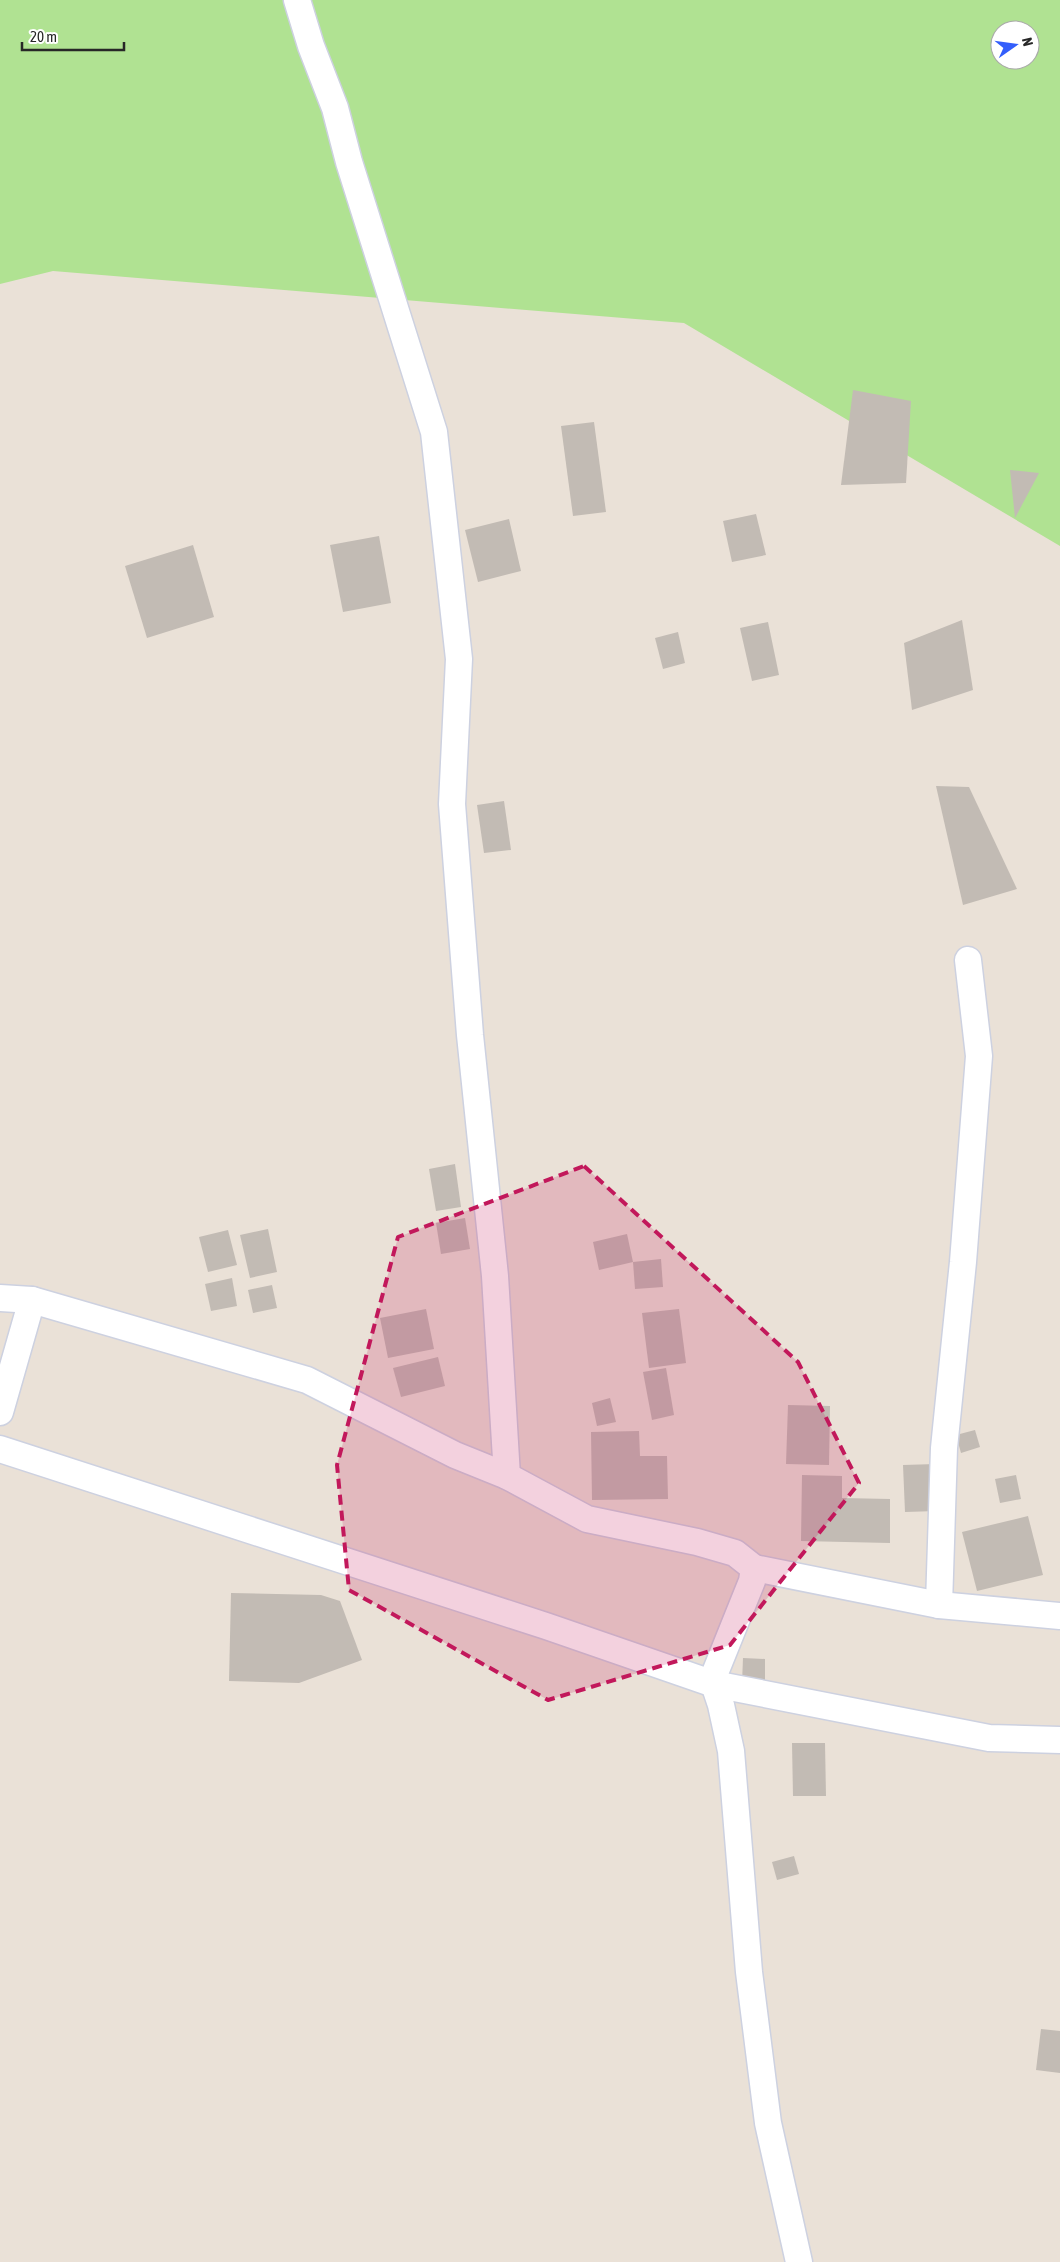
<svg xmlns="http://www.w3.org/2000/svg" width="1060" height="2262" font-family="'Asap Condensed',sans-serif">
	<rect width="100%" height="100%" fill="#eae1d7"/>
	<path fill="#b0e292" fill-rule="evenodd" d="M 0,0 L 1060,0 L 1060,546 L 684,323 L 53,271 L 0,284 ZM 1000,30 L 1030,30 L 1030,60 L 1000,60 Z"/>
	<g fill="#c2bbb4">
		<polygon points="853,390 911,401 906,483 841,485"/>
		<polygon points="594,422 606,512 573,516 561,426"/>
		<polygon points="1010,470 1039,473 1015,518"/>
		<polygon points="756,514 766,555 732,562 723,521"/>
		<polygon points="509,519 521,571 478,582 465,530"/>
		<polygon points="379,536 391,603 343,612 330,545"/>
		<polygon points="193,545 214,617 147,638 125,566"/>
		<polygon points="962,620 973,690 912,710 904,643"/>
		<polygon points="768,622 779,675 752,681 740,628"/>
		<polygon points="678,632 685,663 663,669 655,638"/>
		<polygon points="936,786 969,787 1017,889 963,905"/>
		<polygon points="504,801 511,850 484,853 477,805"/>
		<polygon points="455,1164 461,1207 436,1211 429,1169"/>
		<polygon points="465,1218 470,1249 441,1254 436,1223"/>
		<polygon points="268,1229 277,1272 250,1278 240,1235"/>
		<polygon points="228,1230 237,1265 208,1272 199,1237"/>
		<polygon points="627,1234 633,1262 599,1270 593,1242"/>
		<polygon points="661,1259 663,1287 635,1289 633,1262"/>
		<polygon points="232,1278 237,1306 211,1311 205,1284"/>
		<polygon points="272,1285 277,1308 253,1313 248,1290"/>
		<polygon points="426,1309 434,1349 388,1358 380,1318"/>
		<polygon points="679,1309 686,1363 649,1368 642,1313"/>
		<polygon points="438,1357 445,1386 401,1397 393,1368"/>
		<polygon points="666,1368 674,1415 652,1420 643,1372"/>
		<polygon points="610,1398 616,1422 597,1426 592,1403"/>
		<polygon points="788,1405 830,1406 829,1465 786,1464"/>
		<polygon points="975,1430 980,1447 961,1453 956,1435"/>
		<polygon points="639,1431 640,1456 667,1456 668,1499 592,1500 591,1432"/>
		<polygon points="936,1464 937,1511 905,1512 903,1465"/>
		<polygon points="802,1475 842,1476 842,1498 890,1499 890,1543 801,1541"/>
		<polygon points="1016,1475 1021,1499 1000,1503 995,1479"/>
		<polygon points="1028,1516 1043,1575 977,1591 962,1532"/>
		<polygon points="231,1593 321,1595 340,1601 362,1660 299,1683 229,1681"/>
		<polygon points="743,1658 765,1659 765,1684 742,1683"/>
		<polygon points="792,1743 825,1743 826,1796 793,1796"/>
		<polygon points="794,1856 799,1874 777,1880 772,1862"/>
		<polygon points="1041,2029 1060,2031 1060,2073 1036,2070"/>
	</g>
	<g fill="none" stroke-linecap="round" stroke-linejoin="round">
		<g stroke="#cdd1e0" stroke-width="29">
			<g id="street">
				<polyline points="297,0 311,46 335,108 349,162 434,432 459,659 452,804 470,1035 495,1276 507,1476 587,1519 697,1542 735,1553 754,1568 752,1581 715,1673 714,1684 721,1705 731,1751 749,1972 768,2123 799,2262"/>
				<polyline points="0,1298 32,1300 307,1380 455,1455 507,1476"/>
				<polyline points="0,1412 32,1300"/>
				<polyline points="0,1449 546,1626 714,1684 989,1738 1060,1740"/>
				<polyline points="754,1568 939,1605 1060,1616"/>
				<polyline points="939,1605 944,1448 963,1262 979,1056 968,960"/>
			</g>
		</g>
		<use href="#street" stroke="#fff" stroke-width="26"/>
	</g>
	<path fill="#c2185b" fill-opacity="0.2" stroke="#c2185b" stroke-width="4" stroke-dasharray="10 6" stroke-linejoin="round" d="M 584,1166 L 798,1362 L 859,1483 L 730,1645 L 548,1700 L 349,1590 L 337,1465 L 398,1237 Z"/>
	<g transform="translate(1015 45) rotate(76)"><circle r="24" fill="#ffffff" stroke="#a9a9a9"/>
	<path d="M0-4L9 19L0 12L-9 19Z" fill="#335efb"/>
	<text y="-8" font-size="14" font-weight="bold" text-anchor="middle" fill="#272727">N</text>
	</g>
	<path d="M22 42v8h102v-8" fill="none" stroke="#272727" stroke-width="2.5"/>
	<text x="30" y="42" font-size="15" fill="#272727" stroke="#ffffff" stroke-width="4" paint-order="stroke">20 m</text>
</svg>
